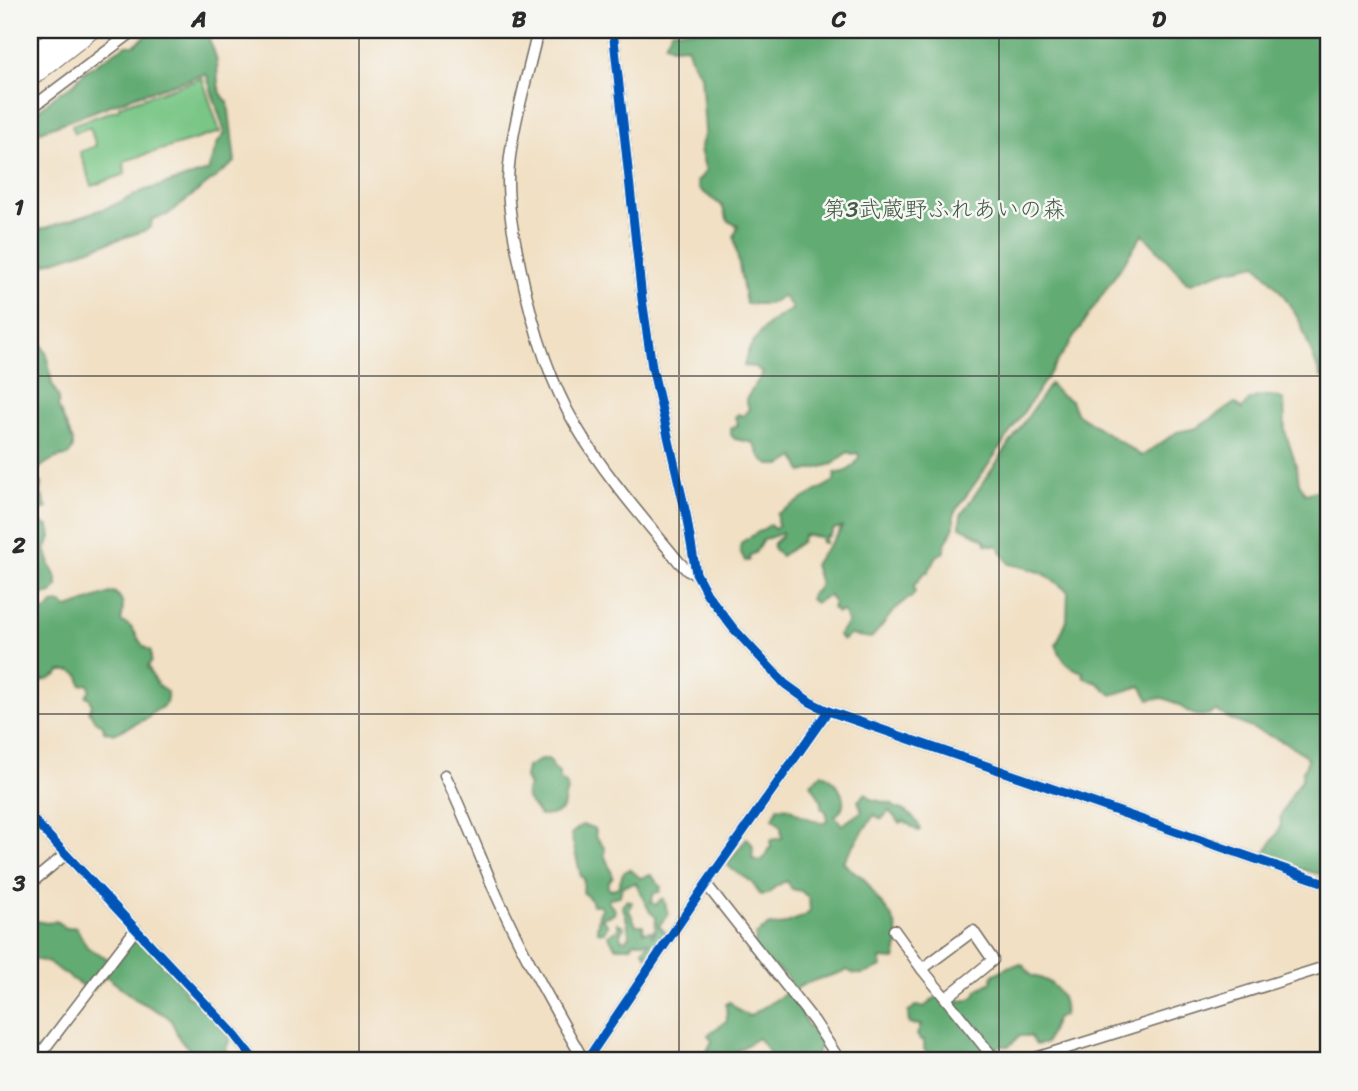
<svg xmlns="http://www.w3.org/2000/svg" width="1358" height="1091" font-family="Sriracha,'Klee One',sans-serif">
	<rect width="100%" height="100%" fill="#f6f6f2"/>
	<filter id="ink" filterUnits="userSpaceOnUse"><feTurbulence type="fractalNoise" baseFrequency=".0143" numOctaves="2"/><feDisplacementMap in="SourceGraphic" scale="14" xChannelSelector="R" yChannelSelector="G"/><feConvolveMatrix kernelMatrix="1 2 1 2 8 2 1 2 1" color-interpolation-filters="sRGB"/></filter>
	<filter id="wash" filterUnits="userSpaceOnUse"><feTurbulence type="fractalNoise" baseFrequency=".00686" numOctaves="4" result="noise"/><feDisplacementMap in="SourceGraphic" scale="28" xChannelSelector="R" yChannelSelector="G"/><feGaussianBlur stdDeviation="1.57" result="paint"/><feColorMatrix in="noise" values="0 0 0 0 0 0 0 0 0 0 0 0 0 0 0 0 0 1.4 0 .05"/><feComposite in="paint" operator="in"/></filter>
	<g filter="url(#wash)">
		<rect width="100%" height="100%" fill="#f1e0c4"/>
		<polygon fill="#79c686" stroke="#527858" stroke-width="2" points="202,78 220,132 124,161 125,174 92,186 80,152 96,146 90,127 74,133 72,125 119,109 119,106"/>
		<g fill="#62ab73" stroke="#466b4f" stroke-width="2">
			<path d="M 154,30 L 206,30 C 208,40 214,48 216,58 C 220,75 213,88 228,102 L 235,162 L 167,215 L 152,219 L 151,226 L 147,230 L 30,269 L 30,233 L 112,206 L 143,191 L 208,171 L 218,142 L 225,133 L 206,74 L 138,95 L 30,135 L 30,118 L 56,95 L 74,84 L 85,71 L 126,45 L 134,45 Z"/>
			<path d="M 672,30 L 876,30 L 887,32 L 891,30 L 1328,30 L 1328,375 L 1321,377 L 1299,320 L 1284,296 L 1257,264 L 1224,271 L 1191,283 L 1187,282 L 1143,234 L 991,461 L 954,513 L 954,527 L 945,544 L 944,552 L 937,556 L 928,572 L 924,573 L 914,586 L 915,592 L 912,597 C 894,604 885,625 871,638 L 850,635 L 843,640 L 838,635 L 848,623 L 843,611 L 837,613 L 832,608 L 834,602 L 829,595 L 815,603 L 810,599 L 811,594 L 816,591 L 820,583 L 814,565 C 822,550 836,541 842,527 L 834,529 L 830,536 L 825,537 L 826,543 L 822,543 L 821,537 L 804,535 L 801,542 L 781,556 L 773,549 L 774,543 L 782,536 L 782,533 L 763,540 L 755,553 L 750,555 L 749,561 L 745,561 C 742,553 737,550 742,542 L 770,525 L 774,529 L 779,526 L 777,522 L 777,514 L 834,481 L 835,473 C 847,473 854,468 859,457 L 858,453 L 852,454 L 848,452 L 833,464 L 802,472 L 795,457 L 782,465 L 769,465 L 760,456 L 754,443 L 735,439 L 731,435 L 731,428 L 738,425 L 735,417 L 738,414 L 743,416 L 749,409 L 746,399 L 763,373 L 755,367 L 744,366 C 748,341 769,319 792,310 L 791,306 L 783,296 L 769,304 L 746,304 L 734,237 L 738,226 L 728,221 L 722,206 L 699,189 L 697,182 L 706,171 L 700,150 L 705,131 L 701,75 L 693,64 L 687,46 L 672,47 L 665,44 Z"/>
			<path d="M 30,325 L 33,326 L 47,355 L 52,384 L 59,398 L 58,407 L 73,441 L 73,448 L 68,456 C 53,456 35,468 30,482 L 42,483 L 40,491 L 47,508 L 34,512 L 38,521 L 49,527 L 51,537 L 45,550 C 51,563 47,564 57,578 L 57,587 L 52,593 L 41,595 L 39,587 L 30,587 Z"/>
			<path d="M 1050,384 L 1060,395 L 1071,400 L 1076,413 L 1142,456 L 1177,432 L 1197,428 L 1235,403 L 1242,410 C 1248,394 1269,393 1284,400 L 1285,431 L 1297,468 L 1299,483 L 1306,494 L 1328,487 L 1328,866 L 1318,874 L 1280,863 L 1264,854 C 1269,845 1279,834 1281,824 C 1281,822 1280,820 1280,818 C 1281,813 1298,783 1302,779 L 1302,773 L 1308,760 C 1297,741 1237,726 1216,711 C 1190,726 1183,700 1161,698 C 1157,698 1153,699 1149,700 L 1141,686 L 1112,695 L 1098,683 L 1084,678 L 1083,672 C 1068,668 1062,660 1056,645 L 1067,620 L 1068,591 C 1060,587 1056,581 1049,577 C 1041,571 1019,566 1009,564 L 998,546 L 986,544 L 984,539 L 960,527 L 961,515 Z"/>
			<path d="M 113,592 C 126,598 123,611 121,622 C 139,626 135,645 151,651 L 151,662 L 148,667 L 157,684 L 167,692 C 169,710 155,707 148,718 L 114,734 L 104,731 L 103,725 L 95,721 L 89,711 L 92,706 L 90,698 L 86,696 L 90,689 L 88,684 L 81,685 L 79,675 L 72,671 L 61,671 C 54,679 40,683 30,681 L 32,658 L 30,652 L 38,647 L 38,643 C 28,635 30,621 30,609 C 37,616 48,611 53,604 L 60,603 L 68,608 Z"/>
			<path d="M 542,759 L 548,759 L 552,763 L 552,767 L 559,772 L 559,779 L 566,784 L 568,791 L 565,796 L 563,809 C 557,814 548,816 540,816 L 527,799 L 526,791 L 529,786 L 525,778 L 527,767 Z"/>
			<path d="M 822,773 C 838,782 853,803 835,816 L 842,825 L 862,811 L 858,801 L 866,793 L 870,799 L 892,804 L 894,807 C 905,810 918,818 920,830 L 918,831 L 904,821 L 900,823 L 889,811 L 882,819 L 874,815 L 843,861 C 848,870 856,871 863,878 C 870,885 873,894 879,901 C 897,920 902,934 895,960 L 880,959 L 882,967 C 868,972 860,979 847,970 C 832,977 806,980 796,989 L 795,1000 L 808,1026 L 817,1027 L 823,1040 L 813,1061 L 776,1061 L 758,1038 L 724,1059 L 724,1061 L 708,1061 L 706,1053 L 712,1041 L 708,1035 C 714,1029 720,1027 727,1020 L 726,1004 L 730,1002 L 739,1011 L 749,1016 L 785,994 L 791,985 L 785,975 L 754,952 L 756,935 L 769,925 L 779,926 L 805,916 L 810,911 L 809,898 L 801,891 L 792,889 L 786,881 L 776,886 L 768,894 L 760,895 C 758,892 756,888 754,885 C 746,875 736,876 727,864 L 747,838 C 755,846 753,849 752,859 L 761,861 L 766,856 L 768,849 L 771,848 L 770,840 L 782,838 L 781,826 L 773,818 L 778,807 L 790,808 C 798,816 812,820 823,823 L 827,821 L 826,811 L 821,808 L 822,802 L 811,784 Z"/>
			<path d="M 582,825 L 593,828 L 596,831 L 595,835 L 605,849 L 604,854 L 613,876 L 608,883 L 608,888 L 611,890 L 618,887 L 623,873 L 630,869 L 640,878 L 651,875 L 661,887 L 660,892 L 654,893 L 651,903 L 656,905 L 661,899 L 664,899 L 668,914 L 659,926 L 666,933 C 662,942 657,953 647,956 L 643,950 L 649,942 L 635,942 L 630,947 L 615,947 L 608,935 L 619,929 L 617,923 L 622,925 L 624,928 L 620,934 L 621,939 L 626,940 L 630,934 C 626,924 628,917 622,906 L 627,900 L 632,902 L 629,910 L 636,925 L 643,925 L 644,932 L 653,931 L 652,936 L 655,934 L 656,917 L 650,912 L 636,883 L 622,886 L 620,896 L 610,898 L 608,902 L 615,910 L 614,914 L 602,918 L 608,925 L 604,932 L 600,933 L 597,930 L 599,914 L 602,909 L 600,905 L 592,905 L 592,901 L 583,892 L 584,878 L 581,877 L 571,834 Z"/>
			<path d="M 36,921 L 47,923 L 57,921 L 65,928 L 76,927 L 87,947 L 114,962 L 131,941 L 142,944 L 154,954 L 184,987 L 186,995 C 195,998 197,1004 203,1009 C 214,1018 222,1026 230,1038 L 222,1061 L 202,1061 L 180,1040 L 171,1020 L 167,1016 L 135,999 L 106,976 L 91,992 L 48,962 L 33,959 C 26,948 28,931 36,921 Z"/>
			<path d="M 1022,964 L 1032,976 C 1052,979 1067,995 1064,1015 L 1056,1019 L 1046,1043 L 1036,1045 L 1030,1036 L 1020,1036 L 1009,1046 L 1000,1046 L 994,1050 L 992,1061 L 932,1061 L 924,1049 L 924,1040 L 920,1040 L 917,1035 L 921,1025 L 909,1024 L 908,1013 L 915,1006 L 924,1007 L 940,994 L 955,995 L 959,1001 L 968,1000 L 975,996 L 977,990 L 991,982 L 993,975 L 1010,966 Z"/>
		</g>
	</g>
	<g filter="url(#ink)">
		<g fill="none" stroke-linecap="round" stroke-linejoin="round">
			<g stroke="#706a61" stroke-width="13">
				<g id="minor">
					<path d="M 538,30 C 528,75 509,136 508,181 C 508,212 515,241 521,271 C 532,324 548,379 576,426 C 604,474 643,518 679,562 L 688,571 L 696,573"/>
					<polyline points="613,30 642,299 652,367 686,514 696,573 707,594 733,628 785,684 810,702 828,711 1328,884"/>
					<polyline points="30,109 135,30"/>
					<path d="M 445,775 C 464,814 479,854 496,894 C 522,952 553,1006 584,1061"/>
					<polyline points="30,816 233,1033 255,1061"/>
					<polyline points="30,884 66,854"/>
					<polyline points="706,884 814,1021 840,1061"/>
					<polyline points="894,930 922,969 996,1061"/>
					<polyline points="922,969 973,931 993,960 946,998"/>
					<polyline points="35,1061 136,929"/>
					<polyline points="586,1061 706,884 828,711"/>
					<polyline points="1026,1061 1328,966"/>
				</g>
			</g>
			<g stroke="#706a61" stroke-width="20">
				<g id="highway">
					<polyline points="30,56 65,30"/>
					<polyline points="30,78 91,30"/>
				</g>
			</g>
			<use href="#minor" stroke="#fff" stroke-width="10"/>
			<use href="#highway" stroke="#fff" stroke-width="18"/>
			<g stroke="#f6f6f2" stroke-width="13">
				<g id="cycleway">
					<polyline points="613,30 642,299 652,367 686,514 696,573 707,594 733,628 785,684 810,702 828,711 1328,884"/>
					<polyline points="30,816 233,1033 255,1061"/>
					<polyline points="586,1061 706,884 828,711"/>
				</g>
			</g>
			<use href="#cycleway" stroke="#0057b8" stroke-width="9"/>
		</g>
	</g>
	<path fill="none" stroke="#2b2b2b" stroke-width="2" stroke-opacity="0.55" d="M 359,30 L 359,1061M 679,30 L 679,1061M 999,30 L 999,1061M 30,376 L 1328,376M 30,714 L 1328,714"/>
	<g text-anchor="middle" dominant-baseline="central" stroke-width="5" stroke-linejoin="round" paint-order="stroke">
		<g font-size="23" fill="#425a46" stroke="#f6f6f2">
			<text x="944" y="209">第3武蔵野ふれあいの森</text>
		</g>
	</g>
	<rect width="1358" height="1091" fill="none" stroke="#f6f6f2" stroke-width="77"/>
	<rect x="38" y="38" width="1282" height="1014" fill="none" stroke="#2b2b2b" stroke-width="2.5"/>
	<g font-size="23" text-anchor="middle" font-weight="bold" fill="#2b2b2b">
		<text x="199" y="27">A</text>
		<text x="519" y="27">B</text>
		<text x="839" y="27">C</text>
		<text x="1159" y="27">D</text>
		<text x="19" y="215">1</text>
		<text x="19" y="553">2</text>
		<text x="19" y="891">3</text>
	</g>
</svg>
